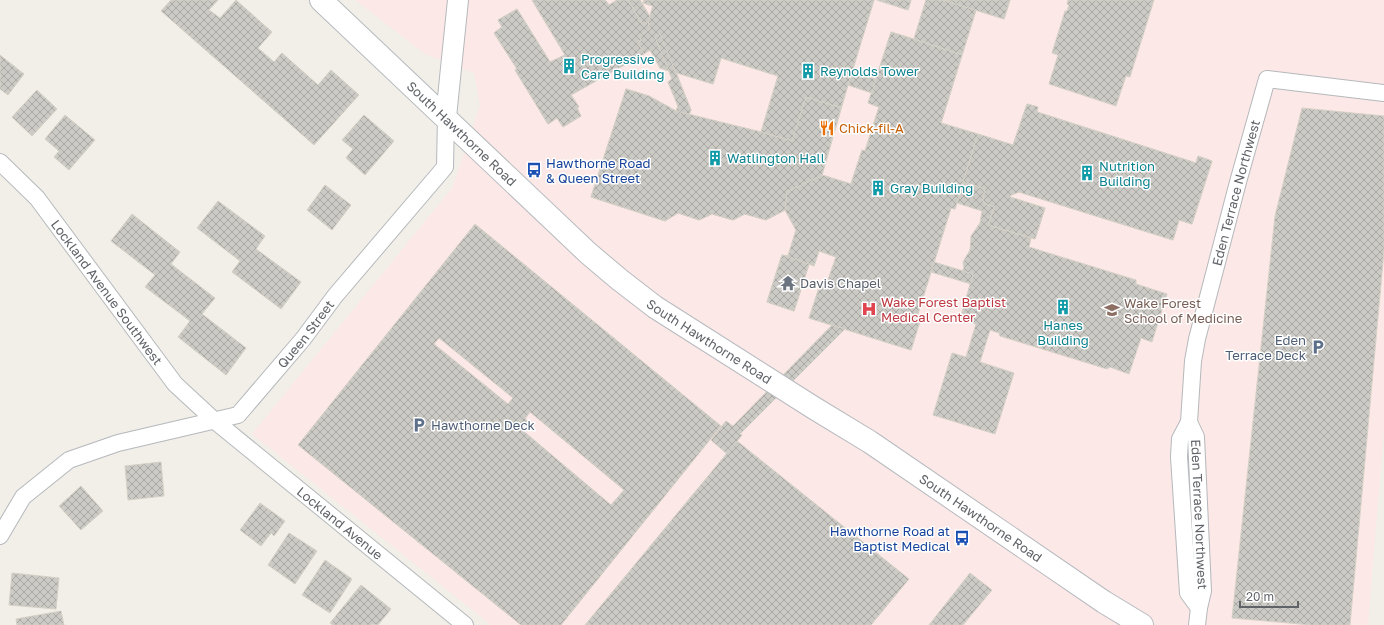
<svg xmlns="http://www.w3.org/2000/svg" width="1384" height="625" font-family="'Golos Text',sans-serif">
	<defs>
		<pattern id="building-cross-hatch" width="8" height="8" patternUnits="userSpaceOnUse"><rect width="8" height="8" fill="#cccac5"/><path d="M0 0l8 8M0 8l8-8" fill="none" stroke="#a9a8a4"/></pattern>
	</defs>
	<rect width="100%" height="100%" fill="#f1efe8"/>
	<polygon fill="#fce8e6" points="355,0 1384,0 1384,430 1368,625 491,625 252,434 452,188 480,105 474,73 425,54"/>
	<g fill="url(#building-cross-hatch)" stroke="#d6d1c6" fill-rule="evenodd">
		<polygon points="171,0 218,0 209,10 220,18 236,0 272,32 258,48 274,62 282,53 318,85 331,70 359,95 314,145 161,11"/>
		<path d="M 532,0 L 605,0 L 609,5 L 617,0 L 640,0 L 650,17 L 648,22 L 653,6 L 643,3 L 644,0 L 874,0 L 852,72 L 876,79 L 891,32 L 914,39 L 926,0 L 1010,0 L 1004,19 L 976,10 L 941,123 L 1013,145 L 1027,104 L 1038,107 L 1037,112 L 1196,163 L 1198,156 L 1212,161 L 1192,224 L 1179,220 L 1173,240 L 1019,192 L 1011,195 L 1010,197 L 1045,208 L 1035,239 L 1031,238 L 988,225 L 994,207 L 985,204 L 983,201 L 983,196 L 985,189 L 963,182 L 955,209 L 951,208 L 916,320 L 920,321 L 911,350 L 809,318 L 820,285 L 826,286 L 836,257 L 819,251 L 814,266 L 809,264 L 794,311 L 767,302 L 782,255 L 788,256 L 796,230 L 785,210 L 766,220 L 745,214 L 733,220 L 712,214 L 699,220 L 678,213 L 665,221 L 591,197 L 626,89 L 649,96 L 676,111 L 678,106 L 668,82 L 672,79 L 669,71 L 660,68 L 650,50 L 571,95 L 579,107 L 577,108 L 581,116 L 563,127 L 557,118 L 548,124 L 515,70 L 517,69 L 494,33 L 502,27 L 498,20 L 517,9 L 550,62 L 565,55 ZM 660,34 L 676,72 L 669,71 L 655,37 ZM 721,58 L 778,76 L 761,132 L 689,115 L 691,110 L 676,72 L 713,84 ZM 848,85 L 872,93 L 868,103 L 879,107 L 865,151 L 862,150 L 851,184 L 822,175 Z"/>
		<polygon points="532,0 605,0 609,5 617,0 628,0 643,25 648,22 650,29 639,36 641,40 638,42 644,54 571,95 579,107 577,108 581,116 563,127 557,118 548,124 515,70 517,69 494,33 502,27 498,20 517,9 550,62 565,55"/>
		<polygon points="628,0 640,0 650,17 648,22 643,25"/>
		<polygon points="644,0 874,0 841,108 806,97 792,141 761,132 778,76 721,58 713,84 660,68 650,50 644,54 638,42 641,40 639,36 650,29 648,22 653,6 643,3"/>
		<polygon points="877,0 911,0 908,10"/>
		<polygon points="877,0 911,0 908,10"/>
		<polygon points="926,0 943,0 976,10 962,55 914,39"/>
		<polygon points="943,0 1010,0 1004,19"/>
		<polygon points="1068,0 1154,0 1130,77 1126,76 1116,106 1049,84 1058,55 1052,53 1065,11 1067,11 1069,5 1067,4"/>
		<polygon points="891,32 962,55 941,123 978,134 955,209 951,208 916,320 920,321 911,350 809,318 820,285 826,286 836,257 819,251 814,266 809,264 794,311 767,302 782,255 788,256 796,230 785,210 787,192 822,175 851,184 862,150 865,151 879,107 868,103"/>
		<polygon points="660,34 691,110 689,115 676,111 678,106 668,82 672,79 655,37"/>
		<polygon points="0,55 24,74 8,95 0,89"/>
		<polygon points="852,72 876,79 872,93 848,85"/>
		<polygon points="626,89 649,96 676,111 761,132 792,141 806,97 841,108 822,175 787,192 785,210 766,220 745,214 733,220 712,214 699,220 678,213 665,221 591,197"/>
		<polygon points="37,90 57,109 32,136 12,117"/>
		<polygon points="1027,104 1038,107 1037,112 1196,163 1198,156 1212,161 1192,224 1179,220 1173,240 1019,192 1011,195 1010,197 1045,208 1035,239 988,225 994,207 985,204 983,201 983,196 985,189 963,182 978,134 1013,145"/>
		<polygon points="1302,108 1384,116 1384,251 1350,625 1311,625 1232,618 1275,216"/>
		<polygon points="65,115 95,140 69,170 54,157 59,151 45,139"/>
		<polygon points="364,115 394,141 365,175 346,158 353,149 342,140"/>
		<polygon points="963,182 985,189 983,196 983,201 985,204 994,207 988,225 1031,238 1029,247 1136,280 1136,284 1167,294 1152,342 1141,338 1129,374 1110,367 1107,369 1000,336 999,333 990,330 980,362 1014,373 995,434 933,415 952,353 966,357 976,324 960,319 973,274 962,271 964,268 963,262 970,250 971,236 980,223 982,211 957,203"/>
		<polygon points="325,185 351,205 332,230 307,210"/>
		<polygon points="218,201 265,236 256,249 301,282 281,309 232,272 240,261 197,228"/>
		<polygon points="132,214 180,252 171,264 215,298 202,314 246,348 226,375 178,337 190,321 145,287 155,275 111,241"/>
		<path d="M 475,224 L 721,426 L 561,625 L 521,625 L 298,445 ZM 439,338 L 513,398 L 508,404 L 434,344 ZM 530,412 L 624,490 L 611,505 L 521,429 L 528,421 L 525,419 Z"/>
		<polygon points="782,255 809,264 794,311 767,302"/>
		<polygon points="934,262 973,274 971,284 931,272"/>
		<polygon points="832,325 845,329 740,434 742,435 727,454 711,440 726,421 733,426"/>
		<polygon points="737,441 909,579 871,625 585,625"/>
		<polygon points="161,462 164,496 128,500 125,466"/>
		<polygon points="81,486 103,511 81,530 59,506"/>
		<polygon points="260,503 285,521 274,536 271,533 261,546 240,530"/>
		<polygon points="289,533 317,551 295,584 268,565"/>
		<polygon points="325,560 352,579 330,613 302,595"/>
		<polygon points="12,573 59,578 56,609 9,605"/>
		<polygon points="970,573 992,590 963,625 929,625"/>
		<polygon points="361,585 391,609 378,625 372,624 371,625 333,625 330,623"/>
		<polygon points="61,611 64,625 17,625 16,619"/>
	</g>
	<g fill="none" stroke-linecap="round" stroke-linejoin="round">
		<g stroke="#b5b8bc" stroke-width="18">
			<g id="minor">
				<path id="s1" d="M 0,162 L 37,198 L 175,384 L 215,421 L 465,625"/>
				<path id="s2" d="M 1189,422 L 1196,437 L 1203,591 L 1199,608 L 1197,625"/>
				<path id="s3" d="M 0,536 L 23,497 L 69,460 L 118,443 L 238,415 L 303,339 L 335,296 L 445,167 L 446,117"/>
				<path id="s4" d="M 1199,608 L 1188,593 L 1179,457 L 1180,439 L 1189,422 L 1193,361 L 1197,339 L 1238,182 L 1267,79 L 1384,93"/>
			</g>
		</g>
		<g stroke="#b5b8bc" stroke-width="22">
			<polyline id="tertiary" points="446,117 458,0"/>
		</g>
		<g stroke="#b6babf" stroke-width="24">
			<g id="secondary">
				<path id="s5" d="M 321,0 L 588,253 L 620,280 L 655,307 L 814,408 L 870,442 L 1104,602 L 1142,625"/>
			</g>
		</g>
		<use href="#minor" stroke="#fff" stroke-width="16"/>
		<use href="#tertiary" stroke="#fff" stroke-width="20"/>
		<use href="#secondary" stroke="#fff" stroke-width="22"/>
	</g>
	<defs>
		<g id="building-bare" transform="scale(1.2)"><path d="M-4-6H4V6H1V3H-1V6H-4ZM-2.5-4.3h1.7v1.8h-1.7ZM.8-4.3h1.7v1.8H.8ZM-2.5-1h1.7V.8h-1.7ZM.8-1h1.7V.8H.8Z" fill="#0f9aa8" stroke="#fff" stroke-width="2.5" paint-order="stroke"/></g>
		<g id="restaurant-bare" transform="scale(1.2)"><path d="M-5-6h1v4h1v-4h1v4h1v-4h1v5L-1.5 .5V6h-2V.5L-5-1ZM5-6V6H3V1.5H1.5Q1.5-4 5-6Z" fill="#e8710a" stroke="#fff" stroke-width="2.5" paint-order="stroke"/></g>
		<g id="bus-bare" transform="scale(1.2)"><path d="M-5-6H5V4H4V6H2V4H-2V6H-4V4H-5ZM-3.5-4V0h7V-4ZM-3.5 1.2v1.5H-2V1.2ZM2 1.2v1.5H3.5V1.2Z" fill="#1a4fb4" stroke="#fff" stroke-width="2.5" paint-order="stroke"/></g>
		<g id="temple-bare" transform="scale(1.2)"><path d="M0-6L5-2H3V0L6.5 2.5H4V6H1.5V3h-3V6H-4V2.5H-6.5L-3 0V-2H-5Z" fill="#6b7280" stroke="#fff" stroke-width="2.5" paint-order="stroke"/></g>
		<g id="hospital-bare" transform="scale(1.2)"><path d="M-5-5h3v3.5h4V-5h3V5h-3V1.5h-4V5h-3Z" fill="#e0444e" stroke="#fff" stroke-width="2.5" paint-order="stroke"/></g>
		<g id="university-bare" transform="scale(1.2)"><path d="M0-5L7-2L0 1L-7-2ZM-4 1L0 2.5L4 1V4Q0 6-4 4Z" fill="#8d6e63" stroke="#fff" stroke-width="2.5" paint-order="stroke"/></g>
		<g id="parking-bare" transform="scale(1.2)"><path d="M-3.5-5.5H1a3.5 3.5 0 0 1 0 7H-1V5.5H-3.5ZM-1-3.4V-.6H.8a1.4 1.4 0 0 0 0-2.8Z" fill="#5c6f8a" stroke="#fff" stroke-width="2.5" paint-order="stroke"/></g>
	</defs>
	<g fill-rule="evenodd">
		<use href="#building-bare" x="569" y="66"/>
		<use href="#building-bare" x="808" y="71"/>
		<use href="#restaurant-bare" x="827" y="128"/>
		<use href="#building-bare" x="715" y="158"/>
		<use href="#bus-bare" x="534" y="170"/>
		<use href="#building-bare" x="1087" y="173"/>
		<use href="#building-bare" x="878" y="188"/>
		<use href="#temple-bare" x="788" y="283"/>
		<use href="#building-bare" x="1063" y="307"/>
		<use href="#hospital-bare" x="869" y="309"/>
		<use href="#university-bare" x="1112" y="310"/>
		<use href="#parking-bare" x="1318" y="347"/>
		<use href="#parking-bare" x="419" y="425"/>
		<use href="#bus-bare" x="962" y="538"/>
	</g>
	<g text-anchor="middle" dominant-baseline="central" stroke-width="3" stroke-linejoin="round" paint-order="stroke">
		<g font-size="13" fill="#0d838f" stroke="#fff" text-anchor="start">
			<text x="581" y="59">Progressive<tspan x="581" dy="15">Care Building</tspan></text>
			<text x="820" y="71">Reynolds Tower</text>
			<text x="727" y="158">Watlington Hall</text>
			<text x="1099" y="166">Nutrition<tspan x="1099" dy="15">Building</tspan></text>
			<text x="890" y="188">Gray Building</text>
			<text x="1063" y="325" text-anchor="middle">Hanes<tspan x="1063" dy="15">Building</tspan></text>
		</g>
		<g font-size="13" fill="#c56008" stroke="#fff" text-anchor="start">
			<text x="839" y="128">Chick-fil-A</text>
		</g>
		<g font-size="13" fill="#5f6368" stroke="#fff">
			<text stroke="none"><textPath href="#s5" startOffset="194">South Hawthorne Road</textPath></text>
			<text stroke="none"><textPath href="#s4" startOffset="427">Eden Terrace Northwest</textPath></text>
			<text stroke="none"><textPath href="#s1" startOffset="169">Lockland Avenue Southwest</textPath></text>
			<text stroke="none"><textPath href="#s3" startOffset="385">Queen Street</textPath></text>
			<text stroke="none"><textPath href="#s5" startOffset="518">South Hawthorne Road</textPath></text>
			<text stroke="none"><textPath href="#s2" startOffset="94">Eden Terrace Northwest</textPath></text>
			<text stroke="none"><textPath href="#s5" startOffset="842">South Hawthorne Road</textPath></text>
			<text stroke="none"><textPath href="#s1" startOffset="499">Lockland Avenue</textPath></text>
		</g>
		<g font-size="13" fill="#164399" stroke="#fff" text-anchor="start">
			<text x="546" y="163">Hawthorne Road<tspan x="546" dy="15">&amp; Queen Street</tspan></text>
			<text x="950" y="531" text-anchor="end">Hawthorne Road at<tspan x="950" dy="15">Baptist Medical</tspan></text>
		</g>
		<g font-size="13" fill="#5b616d" stroke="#fff" text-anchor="start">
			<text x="800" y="283">Davis Chapel</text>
		</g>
		<g font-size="13" fill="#be3a42" stroke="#fff" text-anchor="start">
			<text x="881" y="302">Wake Forest Baptist<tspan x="881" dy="15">Medical Center</tspan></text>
		</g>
		<g font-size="13" fill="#785e54" stroke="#fff" text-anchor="start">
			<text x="1124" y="303">Wake Forest<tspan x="1124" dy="15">School of Medicine</tspan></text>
		</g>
		<g font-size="13" fill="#4e5e75" stroke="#fff" text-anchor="end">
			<text x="1306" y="340">Eden<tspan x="1306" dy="15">Terrace Deck</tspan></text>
			<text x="431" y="425" text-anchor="start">Hawthorne Deck</text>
		</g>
	</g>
	<path d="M1240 601v6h58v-6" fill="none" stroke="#5f6368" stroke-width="2"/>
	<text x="1246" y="601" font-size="12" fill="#5f6368" stroke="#ffffff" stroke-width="3" paint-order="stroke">20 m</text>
</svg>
